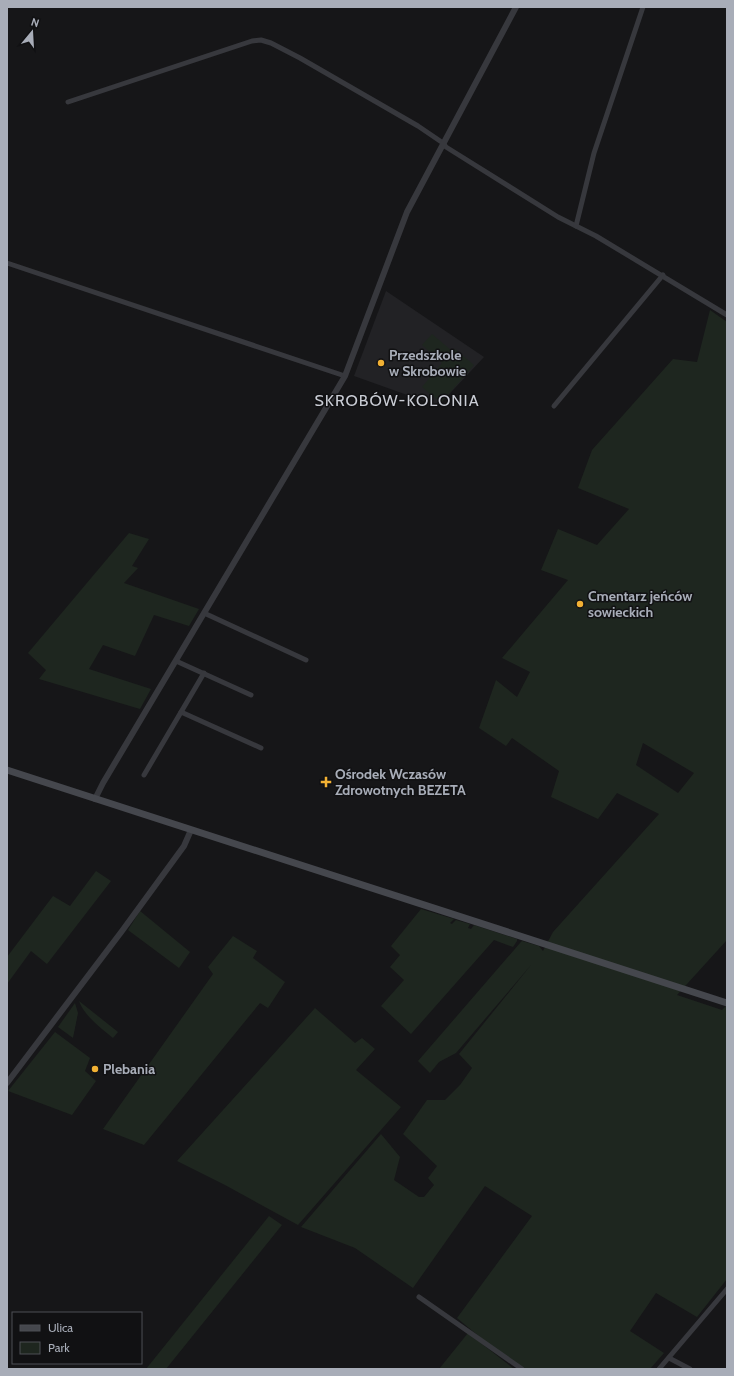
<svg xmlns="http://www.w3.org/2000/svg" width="734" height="1376" font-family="Cabin,sans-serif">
	<rect width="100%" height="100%" fill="#161618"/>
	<polygon fill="#222225" points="386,291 484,357 438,406 354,376"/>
	<g fill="#1e261f" fill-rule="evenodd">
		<path d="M 710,310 L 727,322 L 727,940 L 677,995 L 722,1010 L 727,1005 L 727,1279 L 697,1317 L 656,1293 L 630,1331 L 664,1353 L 650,1369 L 518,1369 L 457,1318 L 532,1216 L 485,1186 L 413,1288 L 355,1248 L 301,1227 L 381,1134 L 400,1157 L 394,1180 L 419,1197 L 424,1197 L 434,1185 L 428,1178 L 437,1166 L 403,1134 L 427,1100 L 445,1100 L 460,1085 L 472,1068 L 459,1054 L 531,965 L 456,1053 L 439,1062 L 430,1073 L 418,1061 L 520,943 L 522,941 L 539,946 L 543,951 L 553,932 L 659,814 L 617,793 L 598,819 L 551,797 L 559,771 L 512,738 L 506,746 L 479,728 L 496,680 L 517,697 L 530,672 L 502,658 L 568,580 L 541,570 L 558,529 L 597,545 L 629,509 L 578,488 L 592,450 L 673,359 L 697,362 ZM 643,743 L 694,773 L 678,793 L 636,765 Z"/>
		<polygon points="432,334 452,351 455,349 474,365 441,403 422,387 442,363 422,345"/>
		<polygon points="129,533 149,539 132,566 138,568 124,583 199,609 189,626 154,615 135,656 103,645 89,669 151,689 140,709 39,679 46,670 28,653"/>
		<polygon points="96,871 111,881 47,964 31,951 7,984 7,957 53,896 70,906"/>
		<polygon points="421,909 454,919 450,923 452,924 456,920 470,924 468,928 471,929 474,925 517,939 517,941 513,947 494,940 411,1034 381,1006 404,980 390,967 400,955 391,946"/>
		<polygon points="140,911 190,952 179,968 128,930"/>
		<polygon points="233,936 257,951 253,958 285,982 268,1008 260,1003 144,1145 103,1129 213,974 208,967"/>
		<path d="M 79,1001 L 118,1032 L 113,1038 C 101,1028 85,1017 79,1001 Z"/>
		<polygon points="75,1003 78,1013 73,1038 58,1027"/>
		<polygon points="315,1008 355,1043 362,1038 375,1049 356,1070 401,1107 298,1225 225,1185 177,1161"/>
		<polygon points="55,1032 90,1058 85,1071 96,1081 72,1115 8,1091"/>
		<polygon points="269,1216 282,1225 166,1369 146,1369"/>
		<polygon points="468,1333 514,1369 439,1369"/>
	</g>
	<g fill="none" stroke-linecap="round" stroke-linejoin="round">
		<g stroke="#37383d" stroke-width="5">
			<polyline points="68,102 252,41 261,40 271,43 300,58 418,126 443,143 446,147 558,217 596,236 727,315"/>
			<polyline points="576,226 594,153 643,7"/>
			<polyline points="7,263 345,376"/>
			<polyline points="554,406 663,275"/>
			<polyline points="204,613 306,660"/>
			<polyline points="176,661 251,695"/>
			<polyline points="181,712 261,748"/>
			<polyline points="144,775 204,673"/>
			<polyline points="419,1297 522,1369"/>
			<polyline points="669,1358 690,1369"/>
			<polyline points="659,1369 727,1289"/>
		</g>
		<g stroke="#37383d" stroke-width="6">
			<polyline points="95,799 103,783 345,376 407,212 516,7"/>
			<polyline points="7,1083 122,931 184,846 191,830"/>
		</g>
		<polyline stroke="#45474d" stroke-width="7" points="7,770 727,1003"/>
	</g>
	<g fill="#f2b134" stroke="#111113" stroke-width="1.5">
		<circle cx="381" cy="363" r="4"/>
		<circle cx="580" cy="604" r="4"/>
		<path d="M324 776h4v4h4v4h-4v4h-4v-4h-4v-4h4z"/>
		<circle cx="95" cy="1069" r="4"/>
	</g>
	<g text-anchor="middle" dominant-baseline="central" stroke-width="3" stroke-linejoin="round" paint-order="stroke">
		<g font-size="14" font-weight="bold" fill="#a8adb8" stroke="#111113" text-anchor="start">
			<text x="389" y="355">Przedszkole<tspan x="389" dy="16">w Skrobowie</tspan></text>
			<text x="588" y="596">Cmentarz jeńców<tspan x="588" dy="16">sowieckich</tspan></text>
			<text x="335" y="774">Ośrodek Wczasów<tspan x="335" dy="16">Zdrowotnych BEZETA</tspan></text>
			<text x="103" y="1069">Plebania</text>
		</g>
		<g font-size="16" letter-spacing="1" fill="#c9ccd4" stroke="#111113">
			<text x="397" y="400">SKROBÓW-KOLONIA</text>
		</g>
	</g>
	<rect width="734" height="1376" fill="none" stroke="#a8adb8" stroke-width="16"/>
	<rect x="12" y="1312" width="130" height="52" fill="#111113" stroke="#4d4f55"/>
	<rect x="20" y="1325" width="20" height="6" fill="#45474d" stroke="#4d4f55"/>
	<text x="48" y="1332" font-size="12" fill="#a8adb8">Ulica</text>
	<rect x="20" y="1342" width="20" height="12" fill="#1e261f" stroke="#4d4f55"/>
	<text x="48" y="1352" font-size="12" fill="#a8adb8">Park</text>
	<g transform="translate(32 32) rotate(18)" stroke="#111113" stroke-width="3" paint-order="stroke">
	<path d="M0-3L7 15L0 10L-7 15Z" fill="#a8adb8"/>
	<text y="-6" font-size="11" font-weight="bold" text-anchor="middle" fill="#a8adb8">N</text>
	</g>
</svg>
